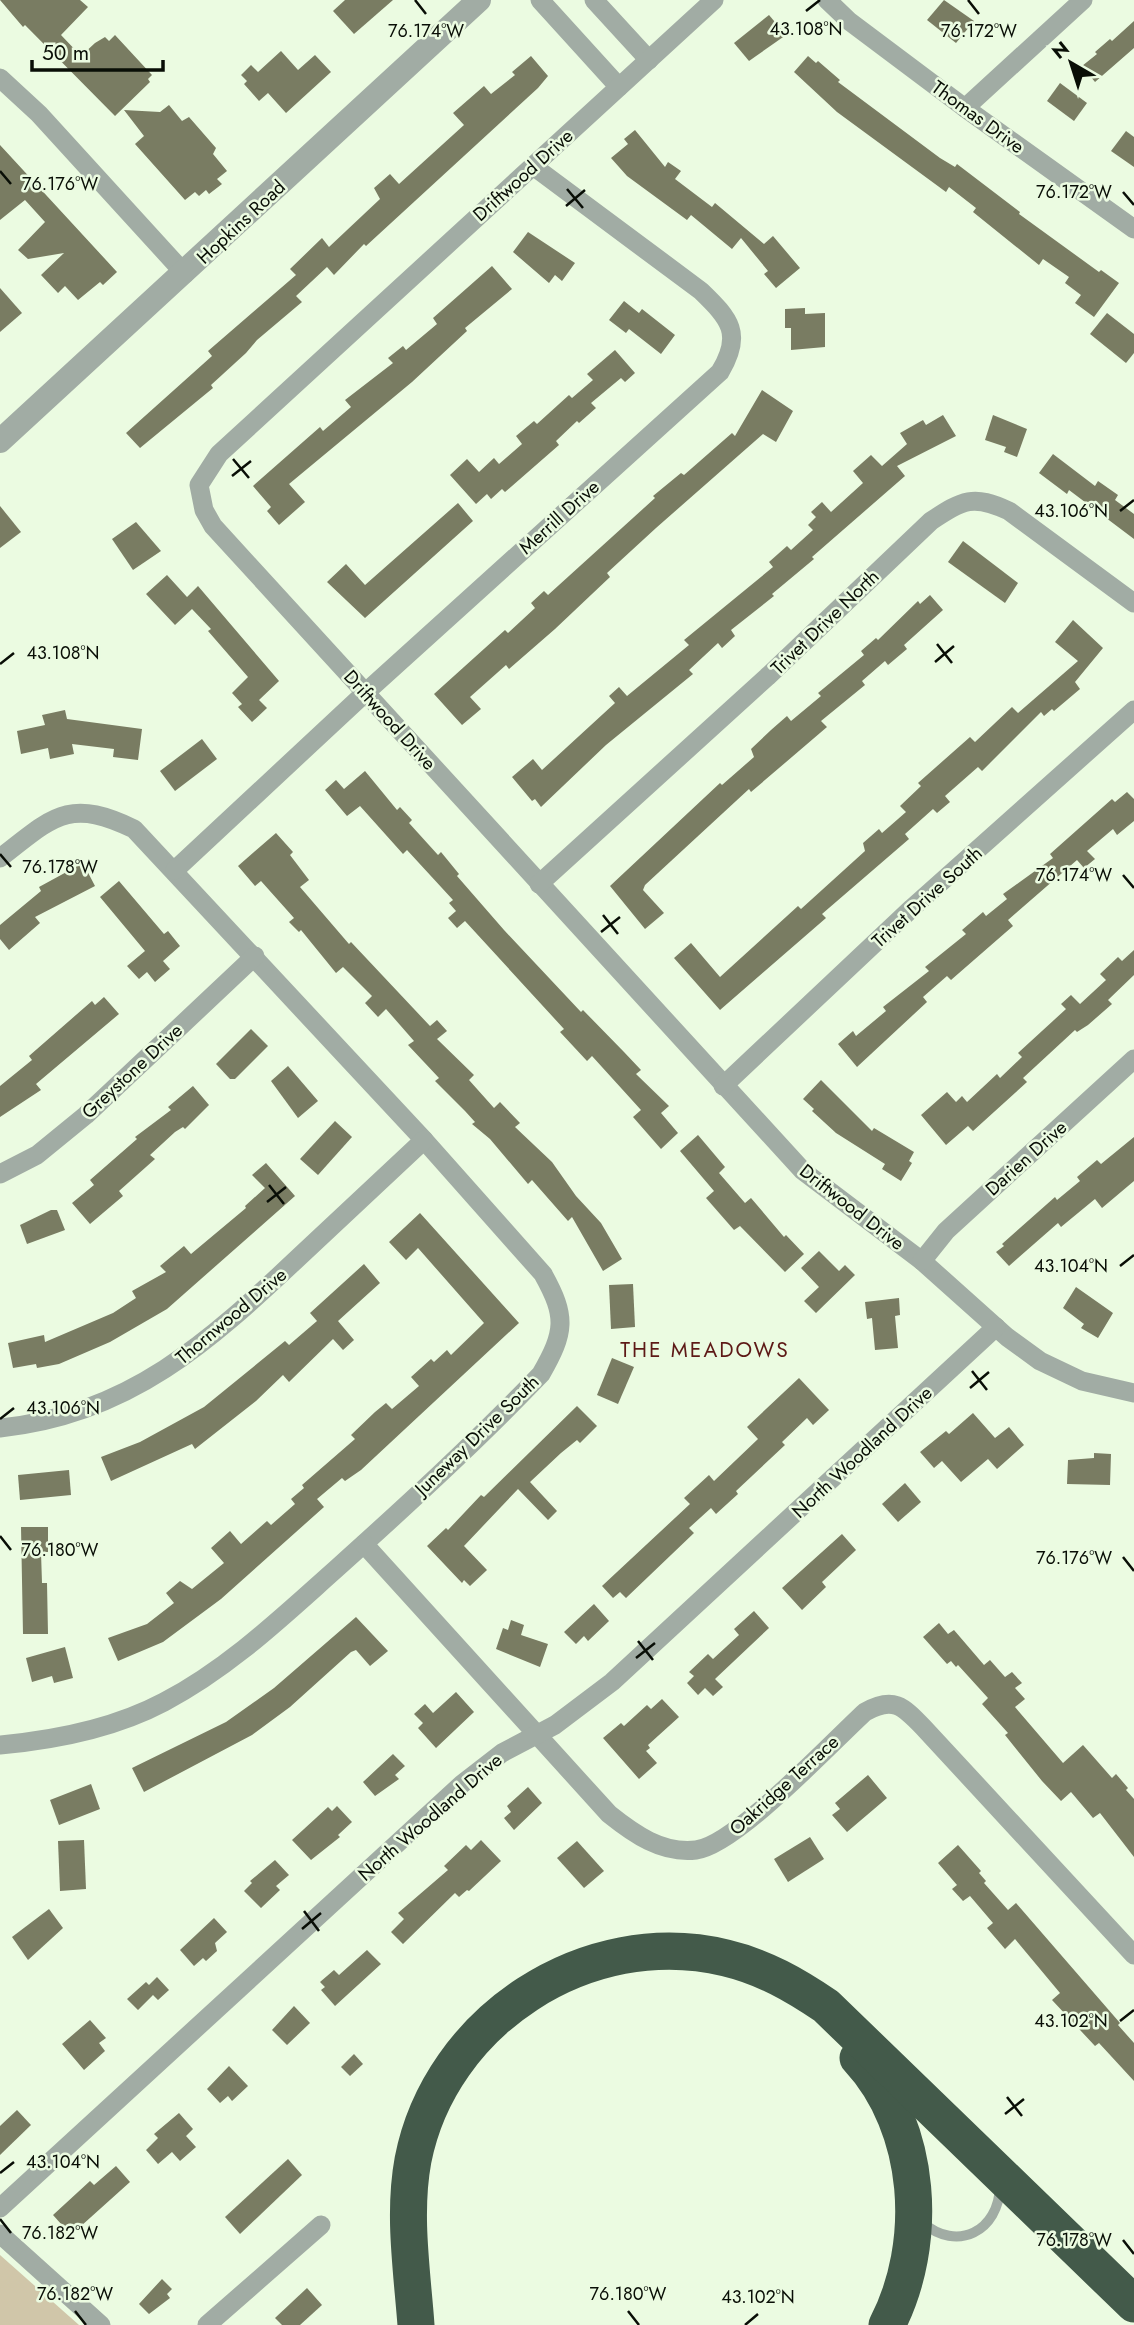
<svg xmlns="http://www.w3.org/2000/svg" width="1134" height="2325" font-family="Jost,sans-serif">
	<rect width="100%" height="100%" fill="#ebfbe1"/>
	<polygon fill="#d0c6a9" points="0,2255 79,2325 0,2325"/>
	<g fill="#797c62">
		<polygon points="0,0 80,0 88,7 61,35 81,56 95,43 105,37 109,41 115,35 152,75 148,79 150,82 115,116 25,25 23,27"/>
		<polygon points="345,0 393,0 354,34 333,11"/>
		<polygon points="944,0 974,21 956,43 927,20"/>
		<polygon points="769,15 786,35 749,61 734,43"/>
		<polygon points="1134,21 1134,48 1095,82 1082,66 1097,54 1095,52 1110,39 1112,41"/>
		<polygon points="281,51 298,70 315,55 331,72 286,113 268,93 259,101 244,84 247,81 241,75 251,65 258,72"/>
		<polygon points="531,56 548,76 538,88 366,246 364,244 334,275 327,267 296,296 302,302 257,340 246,353 211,385 213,388 140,448 126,433 212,356 208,351 296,275 290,269 322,238 329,247 380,199 374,188 390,174 399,184 464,125 453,113 484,86 491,94 515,75 512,72"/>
		<polygon points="808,56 816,63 818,61 840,80 838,82 940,158 955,167 957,164 1020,212 1019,214 1099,272 1101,270 1119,283 1094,317 1075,303 1081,295 1065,283 1069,277 1043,259 1039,265 973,212 976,208 949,187 946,192 837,112 794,72"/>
		<polygon points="1060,83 1087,103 1074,121 1047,101"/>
		<polygon points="169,105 182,121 189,117 216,148 213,154 227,171 217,179 222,184 209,194 206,190 199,196 195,192 185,200 135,144 144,136 124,110 160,112"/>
		<polygon points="635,130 665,167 668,162 681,171 675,179 712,207 715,203 764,244 773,236 800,268 776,288 764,274 768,271 741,238 732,249 691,215 687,220 627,176 611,158 628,144 624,139"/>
		<polygon points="1126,131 1134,137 1134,167 1111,151"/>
		<polygon points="0,145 117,272 103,285 100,282 78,300 65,286 58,293 41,275 64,253 28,259 18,250 45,222 25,200 0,220"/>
		<polygon points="528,232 575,263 562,281 555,275 549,283 513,252"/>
		<polygon points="492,266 512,289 465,328 467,331 412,382 289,484 305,502 279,525 267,511 271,507 253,486 320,427 323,431 351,407 345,400 393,363 388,358 403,346 406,350 437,324 433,318"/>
		<polygon points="0,288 22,313 0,332"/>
		<polygon points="624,301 639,313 642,309 675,335 661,354 629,329 626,333 609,320"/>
		<polygon points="805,308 805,314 825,313 825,347 791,350 791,328 785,328 785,309"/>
		<polygon points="1107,313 1134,334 1134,353 1126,363 1090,334"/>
		<polygon points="615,350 635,373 625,382 621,378 591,403 596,408 579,423 577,421 556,441 559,445 505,492 502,489 491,499 487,494 476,504 450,475 467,459 479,472 494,458 499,464 522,444 516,436 534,421 537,424 569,395 572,398 593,380 587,374"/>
		<polygon points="762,390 793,411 776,442 763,434 656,528 607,573 610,577 555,629 509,669 506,665 470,697 481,709 462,725 434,694 505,630 508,633 535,608 531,603 544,591 548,595 655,498 653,496 681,473 684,475 732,433 735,436"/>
		<polygon points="943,415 956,436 897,466 905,476 812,557 814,559 772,594 774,596 731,630 735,636 722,648 718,643 689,670 693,674 606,745 541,807 535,799 532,801 512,777 533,759 542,770 615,703 609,696 619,687 627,696 689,645 684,640 773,567 769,562 787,546 791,550 813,530 808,525 816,517 811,512 822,502 831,512 863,483 853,471 871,455 882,466 907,444 900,433 923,420 926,425"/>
		<polygon points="993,415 1027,429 1017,457 1004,452 1006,447 985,440"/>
		<polygon points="1053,454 1095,486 1098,481 1118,495 1115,500 1134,514 1134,539 1069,490 1067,494 1039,473"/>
		<polygon points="458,503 473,521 365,618 327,582 346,564 365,585"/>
		<polygon points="0,506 21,532 0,548"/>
		<polygon points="136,522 161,551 133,570 112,539"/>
		<polygon points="963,541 1018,583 1005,603 948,562"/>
		<polygon points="167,575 187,597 198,586 279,681 259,700 267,708 252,722 238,707 242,704 232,693 248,677 208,631 211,629 192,609 175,625 146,594"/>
		<polygon points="930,595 943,610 904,645 907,649 888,665 885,661 862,681 865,685 821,721 827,727 751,792 749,789 645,885 643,890 664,913 645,929 610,886 720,783 722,785 754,757 751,749 771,730 787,716 791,721 821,696 818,693 864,655 861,651 876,638 878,640 918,601 920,604"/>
		<polygon points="1073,620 1103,648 1075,682 1080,689 1054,711 1052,709 1044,716 1041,712 982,771 978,767 945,796 950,802 937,813 933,809 905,834 909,839 822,914 826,918 720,1010 674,958 691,943 720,977 798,906 801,909 865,851 863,843 879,829 882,833 906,812 900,806 921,786 918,783 970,737 975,742 1012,707 1018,713 1078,661 1055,642"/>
		<polygon points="65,710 67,719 142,729 138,760 113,757 114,749 72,744 74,754 50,759 48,748 21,754 17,731 45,725 42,715"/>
		<polygon points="202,739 217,759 175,791 160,771"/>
		<polygon points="365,771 397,810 400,807 412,820 409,823 438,855 441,852 459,874 457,876 504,930 581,1012 583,1010 624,1052 641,1070 636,1074 669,1106 661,1113 678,1133 661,1149 633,1117 641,1110 592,1056 587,1061 560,1032 564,1029 465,921 457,928 448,918 456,911 449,903 453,900 407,850 403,854 360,806 347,816 325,790 336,780 344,789"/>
		<polygon points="1127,792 1134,799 1134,821 1117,835 1113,829 1087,851 1095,859 1084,868 1077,860 1008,920 1013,926 951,980 947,976 923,997 927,1002 857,1067 838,1044 853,1031 856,1036 886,1011 883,1007 929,971 925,967 966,934 962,930 983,912 986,916 1007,899 1003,894 1053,858 1050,854 1112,799 1115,802"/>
		<polygon points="276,833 293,852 290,855 309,880 300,887 349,944 351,942 430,1026 437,1020 447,1031 437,1039 474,1075 469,1080 494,1108 500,1102 520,1123 515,1127 552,1162 576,1196 601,1223 622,1259 603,1271 572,1217 568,1221 532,1180 528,1184 490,1139 472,1124 475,1122 465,1111 435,1081 439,1078 408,1045 414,1041 386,1009 378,1017 365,1003 372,996 343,967 336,973 301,930 299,932 289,922 294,918 261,881 255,886 238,866"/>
		<polygon points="83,863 95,886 35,917 40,923 9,950 0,939 0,925 41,891 39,887"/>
		<polygon points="119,881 164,934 168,931 180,946 163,961 170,969 155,982 147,972 139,979 127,966 145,951 100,897"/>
		<polygon points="1134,950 1134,975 1108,1000 1112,1004 1088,1025 1077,1032 1075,1030 1023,1078 1027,1082 973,1131 968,1126 946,1145 921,1115 947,1092 956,1102 962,1096 967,1102 997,1074 1000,1078 1022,1057 1018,1053 1066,1009 1061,1004 1071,995 1080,1004 1106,980 1100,974 1118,957 1122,961"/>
		<polygon points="104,997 119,1014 36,1084 41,1090 0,1117 0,1086 32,1060 29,1056 92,1001 95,1005"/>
		<polygon points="251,1029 268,1046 235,1079 230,1079 216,1064"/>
		<polygon points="288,1066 318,1101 298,1118 271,1081"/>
		<polygon points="821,1080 872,1131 874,1128 914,1152 909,1161 912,1163 901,1181 882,1169 885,1164 836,1133 812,1111 814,1109 803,1099"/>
		<polygon points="193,1086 209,1105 185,1129 183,1127 175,1132 150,1155 155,1159 119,1191 123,1196 90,1224 72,1203 94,1185 90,1180 137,1139 135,1137 171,1110 168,1107"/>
		<polygon points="335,1121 352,1137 318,1175 300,1159"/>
		<polygon points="698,1135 725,1167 719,1173 745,1203 751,1198 784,1237 786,1235 804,1254 785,1272 740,1226 734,1230 706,1198 714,1191 680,1151"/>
		<polygon points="1134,1137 1134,1181 1102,1208 1095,1199 1061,1227 1058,1223 1009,1266 996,1252 1004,1246 1002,1244 1055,1197 1057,1200 1080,1181 1077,1177 1097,1160 1101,1164"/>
		<polygon points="266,1163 295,1196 167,1309 110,1342 59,1364 37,1368 36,1364 13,1368 8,1343 44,1335 45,1342 113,1313 136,1298 132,1291 166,1272 160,1266 184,1246 191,1254 246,1208 245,1206 265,1188 252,1175"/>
		<polygon points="51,1210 57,1210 65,1230 27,1244 20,1225"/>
		<polygon points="420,1213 519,1323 361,1470 345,1481 342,1478 317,1499 324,1507 221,1599 163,1642 118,1661 108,1638 147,1624 174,1603 166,1593 180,1581 192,1589 224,1563 211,1548 230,1531 241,1544 267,1521 271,1525 295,1504 291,1499 304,1488 302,1485 355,1439 351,1435 375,1412 386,1403 392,1409 419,1386 411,1377 431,1359 434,1362 447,1350 451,1355 484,1323 418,1248 406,1260 389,1242"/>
		<polygon points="819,1251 839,1271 845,1265 855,1275 816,1313 804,1301 819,1287 801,1268"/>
		<polygon points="364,1264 380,1283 338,1321 354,1340 343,1350 333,1339 289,1382 283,1375 256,1401 195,1449 192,1444 111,1481 101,1457 140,1442 204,1407 285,1341 289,1345 317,1321 310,1313"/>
		<polygon points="633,1284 635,1327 611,1329 609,1285"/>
		<polygon points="1076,1287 1113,1313 1098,1338 1081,1328 1084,1324 1063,1308"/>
		<polygon points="899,1298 900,1315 895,1316 898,1348 875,1350 872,1318 867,1319 865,1302"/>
		<polygon points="612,1358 634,1367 618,1404 597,1395"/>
		<polygon points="799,1378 829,1410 813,1425 807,1418 782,1442 785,1445 736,1491 738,1494 716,1514 711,1508 689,1528 694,1533 626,1598 620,1592 613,1598 602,1586 690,1504 684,1498 709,1475 714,1481 758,1439 747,1427"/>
		<polygon points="577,1406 597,1426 580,1443 577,1440 561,1453 530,1482 557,1511 548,1520 518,1489 464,1546 487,1570 470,1586 464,1580 462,1583 427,1546 446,1528 448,1530 481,1495 484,1497"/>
		<polygon points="973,1413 995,1438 1009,1427 1024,1445 997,1469 988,1459 961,1482 942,1461 934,1468 920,1452 946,1431 949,1434"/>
		<polygon points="1094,1453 1111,1454 1110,1485 1067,1484 1068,1460 1094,1458"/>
		<polygon points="69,1470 71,1495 20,1500 18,1475"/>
		<polygon points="905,1483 921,1502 898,1522 882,1504"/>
		<polygon points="21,1527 48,1527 48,1552 41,1552 42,1583 47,1583 48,1634 23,1634"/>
		<polygon points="842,1534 856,1550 822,1582 826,1587 802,1610 782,1588"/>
		<polygon points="594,1604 609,1621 588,1641 584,1636 576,1644 564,1632"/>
		<polygon points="754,1611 769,1628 715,1679 723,1687 713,1696 705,1688 698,1695 687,1683 694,1676 689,1672 708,1654 713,1659 739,1635 734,1629"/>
		<polygon points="356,1617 388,1651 370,1666 356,1650 351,1652 290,1707 252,1735 144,1792 132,1768 226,1722 274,1688"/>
		<polygon points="511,1620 524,1625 521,1635 548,1644 540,1667 496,1649 503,1628 508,1630"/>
		<polygon points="939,1623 948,1634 954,1630 984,1665 990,1660 1005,1677 1012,1672 1022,1683 1015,1688 1025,1699 1015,1707 1063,1763 1083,1745 1112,1778 1116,1774 1128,1788 1126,1790 1134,1799 1134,1857 1100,1813 1093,1818 1071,1792 1061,1801 1042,1781 1005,1735 1008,1733 982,1704 988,1698 958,1665 956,1667 951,1661 947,1664 923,1637"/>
		<polygon points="65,1647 73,1678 54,1683 52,1676 32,1682 26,1658"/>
		<polygon points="456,1692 474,1712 436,1748 418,1728 423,1723 414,1714 425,1704 433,1713"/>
		<polygon points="662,1699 679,1717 648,1745 650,1748 646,1751 657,1763 639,1779 603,1738 621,1723 624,1726 647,1705 651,1709"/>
		<polygon points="393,1754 405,1766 395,1775 399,1779 375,1796 363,1782"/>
		<polygon points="868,1775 887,1798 847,1832 832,1815 840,1809 835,1803"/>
		<polygon points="91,1784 100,1809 59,1825 50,1800"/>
		<polygon points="528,1787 542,1803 514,1830 504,1818 511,1812 507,1806"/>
		<polygon points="337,1806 352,1822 338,1835 340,1837 311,1860 292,1840 328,1807 332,1811"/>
		<polygon points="810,1837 824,1859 788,1882 774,1859"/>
		<polygon points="84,1840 86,1889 60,1891 58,1841"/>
		<polygon points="481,1840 501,1861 469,1891 467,1890 459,1897 455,1893 403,1944 391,1932 404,1919 398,1913 448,1870 444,1866 466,1845 471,1850"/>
		<polygon points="577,1841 604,1871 584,1888 557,1858"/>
		<polygon points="958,1845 981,1871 979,1873 986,1881 984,1883 1008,1910 1016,1903 1120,2023 1118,2025 1134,2043 1134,2081 1099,2043 1095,2046 1052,2000 1060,1993 1015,1939 1005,1949 987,1928 993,1923 970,1896 963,1901 952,1889 957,1885 938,1863"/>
		<polygon points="275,1860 289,1875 276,1886 280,1890 261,1908 244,1891 252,1883 250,1881"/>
		<polygon points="49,1909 63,1928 28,1960 12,1937"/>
		<polygon points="214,1918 227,1932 215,1943 217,1951 206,1961 203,1958 194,1966 180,1950"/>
		<polygon points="367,1950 381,1964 335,2006 321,1990 325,1987 320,1982 334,1970 339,1975"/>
		<polygon points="157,1977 169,1990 158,2000 153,1995 138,2010 127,1999 146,1982 149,1985"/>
		<polygon points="294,2006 310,2023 287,2045 272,2030"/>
		<polygon points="90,2020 106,2038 99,2043 105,2051 84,2070 62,2044"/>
		<polygon points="354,2054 363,2064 350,2076 341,2067"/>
		<polygon points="229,2066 248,2086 232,2101 228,2096 220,2103 207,2089"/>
		<polygon points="17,2110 31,2125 0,2155 0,2126"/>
		<polygon points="179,2113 193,2129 186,2136 196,2147 180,2161 172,2152 158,2164 146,2150 158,2138 154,2134"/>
		<polygon points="288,2159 302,2175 240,2234 225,2217"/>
		<polygon points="116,2166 130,2182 71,2235 53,2215 90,2181 94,2185"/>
		<polygon points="162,2279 172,2289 167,2294 170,2298 149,2314 139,2304"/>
		<polygon points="307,2288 322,2305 300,2325 282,2325 275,2318"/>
	</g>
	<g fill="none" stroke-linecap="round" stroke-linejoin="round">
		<path stroke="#a1aca4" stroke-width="10" d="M 922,2222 C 957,2253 999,2231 1000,2186"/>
		<g stroke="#a1aca4" stroke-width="19">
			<polyline points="540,0 619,87"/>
			<polyline points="594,0 649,60"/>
			<polyline points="714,0 219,454 199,485 204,510 213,526 803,1171 922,1261 1007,1337 1040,1361 1082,1381 1134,1393"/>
			<polyline points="827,0 849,21 965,108 1134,229"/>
			<polyline points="0,78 39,114 185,274"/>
			<polyline points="965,108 1083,0"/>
			<path d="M 0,858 C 53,817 68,797 134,829 L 424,1140 L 543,1274 C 567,1317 565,1332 541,1374 C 476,1442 406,1506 336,1569 C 282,1617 229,1668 164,1702 C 115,1728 55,1740 0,1745"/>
			<path d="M 175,870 L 365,693 L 720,372 C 743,334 730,319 701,291 L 533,166"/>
			<path d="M 539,884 L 767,677 L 931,521 C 963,500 973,494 1009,511 L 1134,603"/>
			<polyline points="723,1086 912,908 1134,710"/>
			<polyline points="0,1174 37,1155 86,1115 255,956"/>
			<polyline points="922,1261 946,1231 1134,1059"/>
			<path d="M 0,1428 C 129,1415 210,1341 299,1257 C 341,1218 382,1179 424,1140"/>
			<path d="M 364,1544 L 609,1814 C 634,1834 662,1854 696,1850 C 736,1845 831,1743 865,1712 C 893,1696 903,1706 923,1727 L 1134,1955"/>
			<polyline points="0,2208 462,1784 502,1753 555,1725 612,1682 996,1327"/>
			<polyline points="0,2234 101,2325"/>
			<polyline points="207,2325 321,2225"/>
		</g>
		<polyline stroke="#a1aca4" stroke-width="24" points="0,441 479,0"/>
		<g stroke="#435a4a" stroke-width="37">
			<path d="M 858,2058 C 923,2128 929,2244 887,2325"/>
			<path d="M 416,2325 C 412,2271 403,2214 413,2160 C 440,2021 587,1924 726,1958 C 764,1967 795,1985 826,2006 L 1134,2304"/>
		</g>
	</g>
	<path fill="none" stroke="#090e06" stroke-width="2.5" d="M 415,0 L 426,14M 968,0 L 979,14M 806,11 L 820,0M 0,171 L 11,184M 567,189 L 583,208M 1123,192 L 1134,205M 566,206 L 585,190M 233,459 L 249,478M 232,476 L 251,461M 1120,511 L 1134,500M 937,644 L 952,663M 935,662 L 954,646M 0,664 L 14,653M 0,854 L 11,867M 1123,875 L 1134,888M 603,915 L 618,934M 601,932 L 620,917M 269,1185 L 284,1204M 267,1202 L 286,1187M 1120,1266 L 1134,1255M 972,1371 L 987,1390M 970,1388 L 989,1372M 0,1419 L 14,1408M 0,1536 L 11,1550M 1123,1557 L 1134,1571M 638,1641 L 653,1660M 636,1658 L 655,1643M 304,1911 L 319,1931M 302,1929 L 321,1913M 1120,2021 L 1134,2010M 1007,2097 L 1022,2116M 1005,2114 L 1024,2099M 0,2173 L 14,2162M 0,2219 L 11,2233M 1123,2240 L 1134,2254M 75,2311 L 86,2325M 628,2311 L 639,2325M 745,2325 L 758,2314"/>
	<g text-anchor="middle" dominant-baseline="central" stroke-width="5" stroke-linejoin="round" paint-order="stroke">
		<g font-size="19" fill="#090e06" stroke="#ebfbe1">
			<text transform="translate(978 117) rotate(36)">Thomas Drive</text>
			<text transform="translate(523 175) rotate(-42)">Driftwood Drive</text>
			<text transform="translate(241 222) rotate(-43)">Hopkins Road</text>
			<text transform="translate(559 517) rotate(-42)">Merrill Drive</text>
			<text transform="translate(825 622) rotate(-44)">Trivet Drive North</text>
			<text transform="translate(390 720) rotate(48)">Driftwood Drive</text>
			<text transform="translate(927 897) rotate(-42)">Trivet Drive South</text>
			<text transform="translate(132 1071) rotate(-43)">Greystone Drive</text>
			<text transform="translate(1026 1158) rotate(-42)">Darien Drive</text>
			<text transform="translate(852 1207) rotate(38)">Driftwood Drive</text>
			<text transform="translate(231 1316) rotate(-40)">Thornwood Drive</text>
			<text transform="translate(477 1435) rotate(-44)">Juneway Drive South</text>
			<text transform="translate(862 1452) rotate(-43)">North Woodland Drive</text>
			<text transform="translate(784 1785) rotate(-42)">Oakridge Terrace</text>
			<text transform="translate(430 1817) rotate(-41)">North Woodland Drive</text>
		</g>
		<g font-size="21" letter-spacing="2" fill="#5d1916" stroke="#ebfbe1">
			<text x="705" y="1350">THE MEADOWS</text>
		</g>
	</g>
	<g font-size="18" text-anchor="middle" fill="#090e06" stroke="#ebfbe1" stroke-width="5" stroke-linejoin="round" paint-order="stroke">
		<text x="806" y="35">43.108°N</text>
		<text x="426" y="37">76.174°W</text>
		<text x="979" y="37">76.172°W</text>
		<text x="60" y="190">76.176°W</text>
		<text x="1074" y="198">76.172°W</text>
		<text x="1071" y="517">43.106°N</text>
		<text x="63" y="659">43.108°N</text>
		<text x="60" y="873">76.178°W</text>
		<text x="1074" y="881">76.174°W</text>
		<text x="1071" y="1272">43.104°N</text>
		<text x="63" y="1414">43.106°N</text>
		<text x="60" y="1556">76.180°W</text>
		<text x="1074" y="1564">76.176°W</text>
		<text x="1071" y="2027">43.102°N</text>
		<text x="63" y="2168">43.104°N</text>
		<text x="60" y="2239">76.182°W</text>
		<text x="1074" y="2246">76.178°W</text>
		<text x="75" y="2300">76.182°W</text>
		<text x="628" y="2300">76.180°W</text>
		<text x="758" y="2303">43.102°N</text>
	</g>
	<g transform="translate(1071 63) rotate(321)" stroke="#ebfbe1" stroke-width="5" paint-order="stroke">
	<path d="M0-5L12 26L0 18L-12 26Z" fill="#090e06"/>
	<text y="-10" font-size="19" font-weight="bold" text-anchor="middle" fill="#090e06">N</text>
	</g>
	<path d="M32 60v10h131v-10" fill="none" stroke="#090e06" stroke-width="3.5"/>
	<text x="42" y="60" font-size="21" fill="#090e06" stroke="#ebfbe1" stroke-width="5" paint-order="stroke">50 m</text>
</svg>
